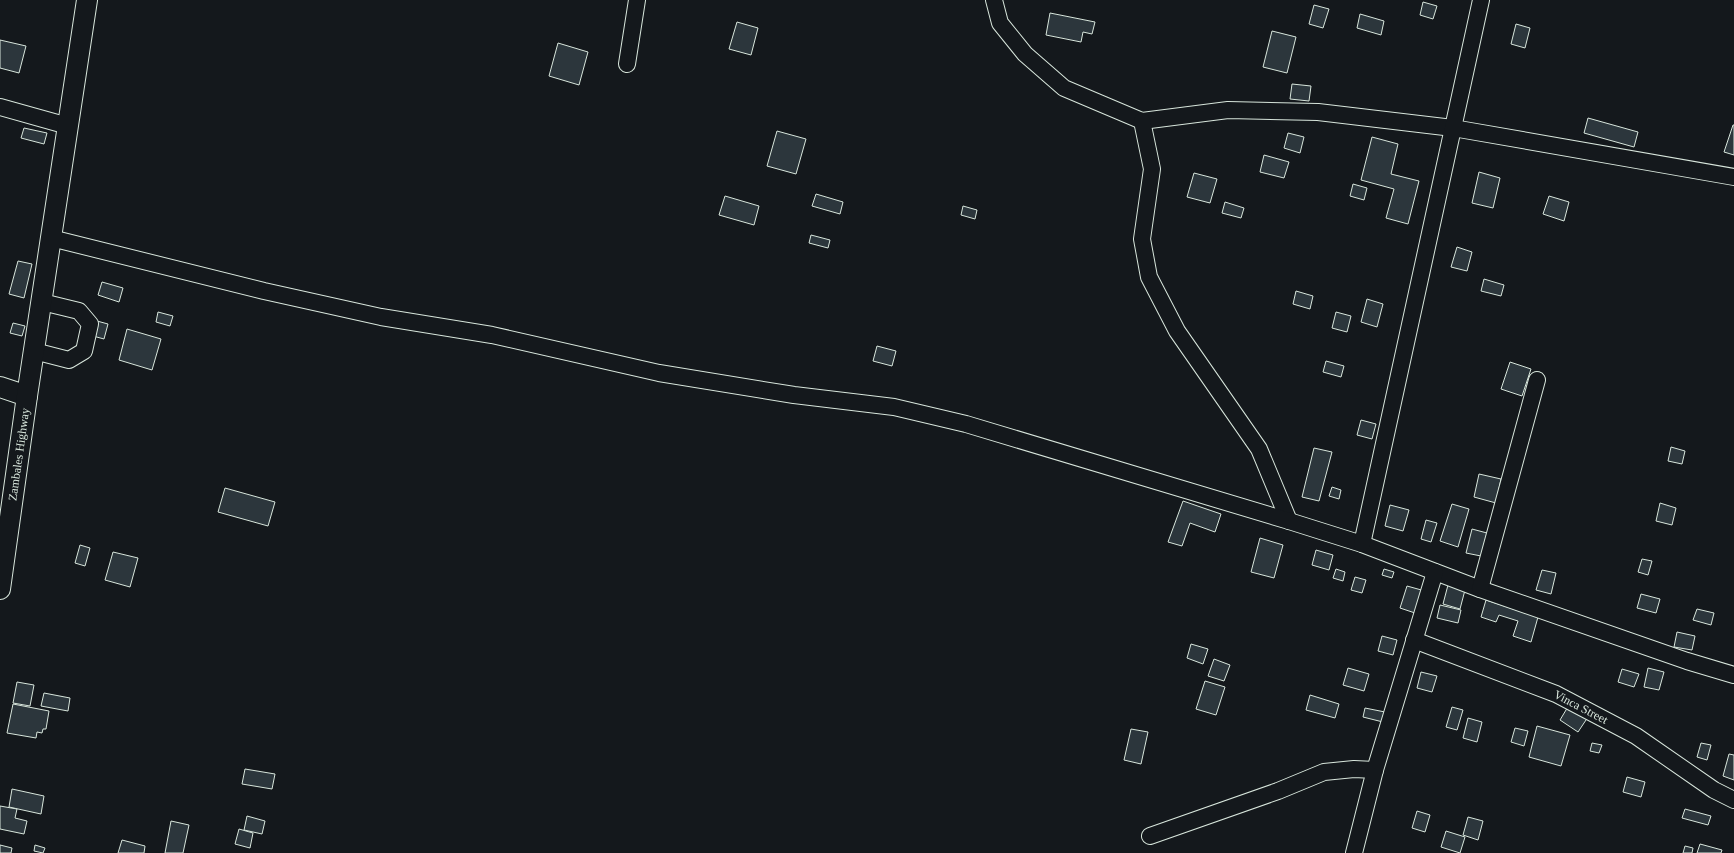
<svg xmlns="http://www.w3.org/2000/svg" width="1734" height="853" font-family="Georgia,serif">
	<rect width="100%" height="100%" fill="#14181c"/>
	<g fill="#2c363c" stroke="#d8e6dc">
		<polygon points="1423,2 1437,6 1433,19 1420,15"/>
		<polygon points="1314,5 1329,9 1323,28 1309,24"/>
		<polygon points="1050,13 1095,22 1092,34 1083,32 1081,42 1046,35"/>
		<polygon points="1360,14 1384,21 1381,35 1357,28"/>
		<polygon points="737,22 758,28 751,55 729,49"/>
		<polygon points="1516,24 1530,28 1525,48 1511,44"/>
		<polygon points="1272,31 1296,37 1287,73 1263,67"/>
		<polygon points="0,40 26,46 19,73 0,68"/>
		<polygon points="558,43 588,52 579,85 549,76"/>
		<polygon points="1292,84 1311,86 1309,101 1290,99"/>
		<polygon points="1588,118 1638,132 1634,147 1584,133"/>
		<polygon points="1733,125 1734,125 1734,155 1724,152"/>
		<polygon points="24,128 47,133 44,144 21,138"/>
		<polygon points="777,131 806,139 796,174 767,166"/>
		<polygon points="1288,133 1304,137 1300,153 1284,148"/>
		<polygon points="1372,137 1398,144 1391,174 1419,181 1408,224 1386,218 1394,189 1361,180"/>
		<polygon points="1264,155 1289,162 1284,178 1260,172"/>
		<polygon points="1479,172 1500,178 1493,208 1472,203"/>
		<polygon points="1194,173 1217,179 1210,203 1187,197"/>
		<polygon points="1353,184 1367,188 1364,200 1350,196"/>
		<polygon points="816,194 843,202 840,214 812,206"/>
		<polygon points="725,196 759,206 754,225 719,215"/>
		<polygon points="1549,196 1569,202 1564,221 1543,214"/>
		<polygon points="1225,202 1244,208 1241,218 1222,213"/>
		<polygon points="963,206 977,210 975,219 961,215"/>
		<polygon points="811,235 830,240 828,248 809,243"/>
		<polygon points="1457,247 1472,252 1467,271 1451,267"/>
		<polygon points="18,261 32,264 24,298 9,294"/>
		<polygon points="1484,279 1504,285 1501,296 1481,291"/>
		<polygon points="102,282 123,288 119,302 98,295"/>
		<polygon points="1296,291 1313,296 1310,309 1293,304"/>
		<polygon points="1367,299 1383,304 1377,327 1361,322"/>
		<polygon points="158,312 173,316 170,326 156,322"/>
		<polygon points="1336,312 1351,316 1347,332 1332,328"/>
		<polygon points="97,321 108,324 104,339 93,336"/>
		<polygon points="13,323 25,326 22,336 10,333"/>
		<polygon points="127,329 161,339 152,370 119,360"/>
		<polygon points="877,346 896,351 892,366 873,361"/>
		<polygon points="1326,361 1344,366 1341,377 1323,372"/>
		<polygon points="1510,362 1531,369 1522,396 1501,389"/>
		<polygon points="1361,420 1376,424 1372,439 1357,435"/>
		<polygon points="1671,447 1685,451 1682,464 1668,461"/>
		<polygon points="1314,448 1332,452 1319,501 1302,497"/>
		<polygon points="1479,474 1501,479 1496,503 1474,497"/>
		<polygon points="1332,487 1341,490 1339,499 1329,496"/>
		<polygon points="225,488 275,502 268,526 218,512"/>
		<polygon points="1183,501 1221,514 1215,532 1190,523 1182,546 1168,542"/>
		<polygon points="1660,503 1676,508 1672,525 1656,521"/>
		<polygon points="1452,504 1469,509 1458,547 1440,541"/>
		<polygon points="1390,505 1409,510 1403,531 1385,526"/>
		<polygon points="1426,520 1437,523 1431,542 1421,539"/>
		<polygon points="1472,529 1487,533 1481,556 1466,553"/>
		<polygon points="1260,538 1283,545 1274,578 1251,572"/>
		<polygon points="80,545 90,548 85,566 75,563"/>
		<polygon points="1316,550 1333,555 1329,570 1312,565"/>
		<polygon points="113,552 138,558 130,587 105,580"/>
		<polygon points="1642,559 1652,561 1648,575 1638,572"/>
		<polygon points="1336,569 1345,572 1343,581 1333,578"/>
		<polygon points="1384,569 1394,572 1392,578 1382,575"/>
		<polygon points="1542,570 1556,573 1551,594 1536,590"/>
		<polygon points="1355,577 1366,580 1362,593 1351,590"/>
		<polygon points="1448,585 1465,590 1460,609 1443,604"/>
		<polygon points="1407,586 1425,591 1418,614 1400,608"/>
		<polygon points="1641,594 1660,599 1656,613 1637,608"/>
		<polygon points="1486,600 1538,617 1531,642 1513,636 1518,621 1499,615 1496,622 1481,617"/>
		<polygon points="1440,605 1461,610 1458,623 1437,618"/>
		<polygon points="1697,609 1714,613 1711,625 1693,620"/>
		<polygon points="1677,632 1695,636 1692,650 1674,647"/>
		<polygon points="1382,636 1397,640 1393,655 1378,651"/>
		<polygon points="1191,644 1208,649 1203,664 1187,658"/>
		<polygon points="1214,659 1230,665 1224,681 1208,676"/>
		<polygon points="1348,668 1369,674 1364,691 1343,685"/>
		<polygon points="1648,668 1664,672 1659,690 1644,687"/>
		<polygon points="1622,669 1639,674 1634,687 1618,682"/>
		<polygon points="1421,672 1437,676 1432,692 1417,688"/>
		<polygon points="1205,681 1225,687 1216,715 1196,709"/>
		<polygon points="17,682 34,685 30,706 13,703"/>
		<polygon points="44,693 70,698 68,711 41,706"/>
		<polygon points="1310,695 1339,704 1335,718 1306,710"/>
		<polygon points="13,704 49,711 46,729 43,729 42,733 37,732 36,738 7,733"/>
		<polygon points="1569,705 1588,717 1578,732 1560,720"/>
		<polygon points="1452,707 1463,710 1457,730 1446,727"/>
		<polygon points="1365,708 1385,712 1383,722 1363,717"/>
		<polygon points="1468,718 1482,722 1477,742 1463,738"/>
		<polygon points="1537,726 1570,735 1561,766 1529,757"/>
		<polygon points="1515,728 1528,731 1524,746 1511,742"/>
		<polygon points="1131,729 1148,732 1141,764 1124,760"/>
		<polygon points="1592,743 1602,745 1599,753 1590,751"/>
		<polygon points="1701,743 1711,745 1707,760 1697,757"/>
		<polygon points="1729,754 1734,755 1734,780 1723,776"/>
		<polygon points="245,769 275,774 272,789 242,784"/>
		<polygon points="1627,777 1645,782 1641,797 1623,792"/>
		<polygon points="12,789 44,796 41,814 9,807"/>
		<polygon points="0,806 17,809 15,818 27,821 24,834 0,829"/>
		<polygon points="1685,809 1711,816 1708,825 1682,818"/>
		<polygon points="1417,811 1430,815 1425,832 1412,828"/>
		<polygon points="247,816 265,821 262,834 244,830"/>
		<polygon points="1468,817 1483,821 1478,840 1463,835"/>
		<polygon points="171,821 189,825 183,853 165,853"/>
		<polygon points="239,829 253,833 250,848 235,844"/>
		<polygon points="1446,831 1465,837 1460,853 1441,847"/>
		<polygon points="122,840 145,846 144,853 118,853"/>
		<polygon points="1700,844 1722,850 1721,853 1697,853"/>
		<polygon points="0,845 12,848 11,853 0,853"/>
		<polygon points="35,845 45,848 43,853 34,851"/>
		<polygon points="1685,846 1693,848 1692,853 1683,853"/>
	</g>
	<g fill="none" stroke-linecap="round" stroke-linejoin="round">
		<g stroke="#d8e6dc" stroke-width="18">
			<g id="minor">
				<polyline points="994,0 1000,23 1025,54 1064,88 1142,121 1228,110 1318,112 1453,128 1734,177"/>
				<polyline points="627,64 637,0"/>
				<polyline points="0,107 68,126"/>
				<polyline points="1142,121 1152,169 1142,239 1149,277 1177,331 1259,449 1289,521"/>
				<polyline points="51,238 264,291 381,317 492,335 659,373 794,395 894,407 966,424 1289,521 1362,544 1480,589 1687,661 1734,675"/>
				<polyline points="34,351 69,360 84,351 90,324 79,311 42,302"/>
				<polyline points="1362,544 1481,0"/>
				<polyline points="1480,589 1537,380"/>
				<path id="s1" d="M 1414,640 L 1556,694 L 1636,736 L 1714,790 L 1734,800"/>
				<polyline points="1150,836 1278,791 1324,772 1354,769 1375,770"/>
				<polyline points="1354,853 1375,770 1435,572"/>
			</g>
		</g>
		<g stroke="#d8e6dc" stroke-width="22">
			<g id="major">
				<polyline points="0,387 27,396"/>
				<path id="s2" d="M 0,589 L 27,396 L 87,0"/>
			</g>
		</g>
		<use href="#minor" stroke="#14181c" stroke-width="16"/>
		<use href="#major" stroke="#14181c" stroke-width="20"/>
	</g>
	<g text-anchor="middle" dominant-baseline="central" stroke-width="3" stroke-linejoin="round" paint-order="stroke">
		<g font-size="12" fill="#d8e6dc" stroke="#14181c">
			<text stroke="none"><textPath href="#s2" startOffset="136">Zambales Highway</textPath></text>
			<text stroke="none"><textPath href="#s1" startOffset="180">Vinca Street</textPath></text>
		</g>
	</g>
</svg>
